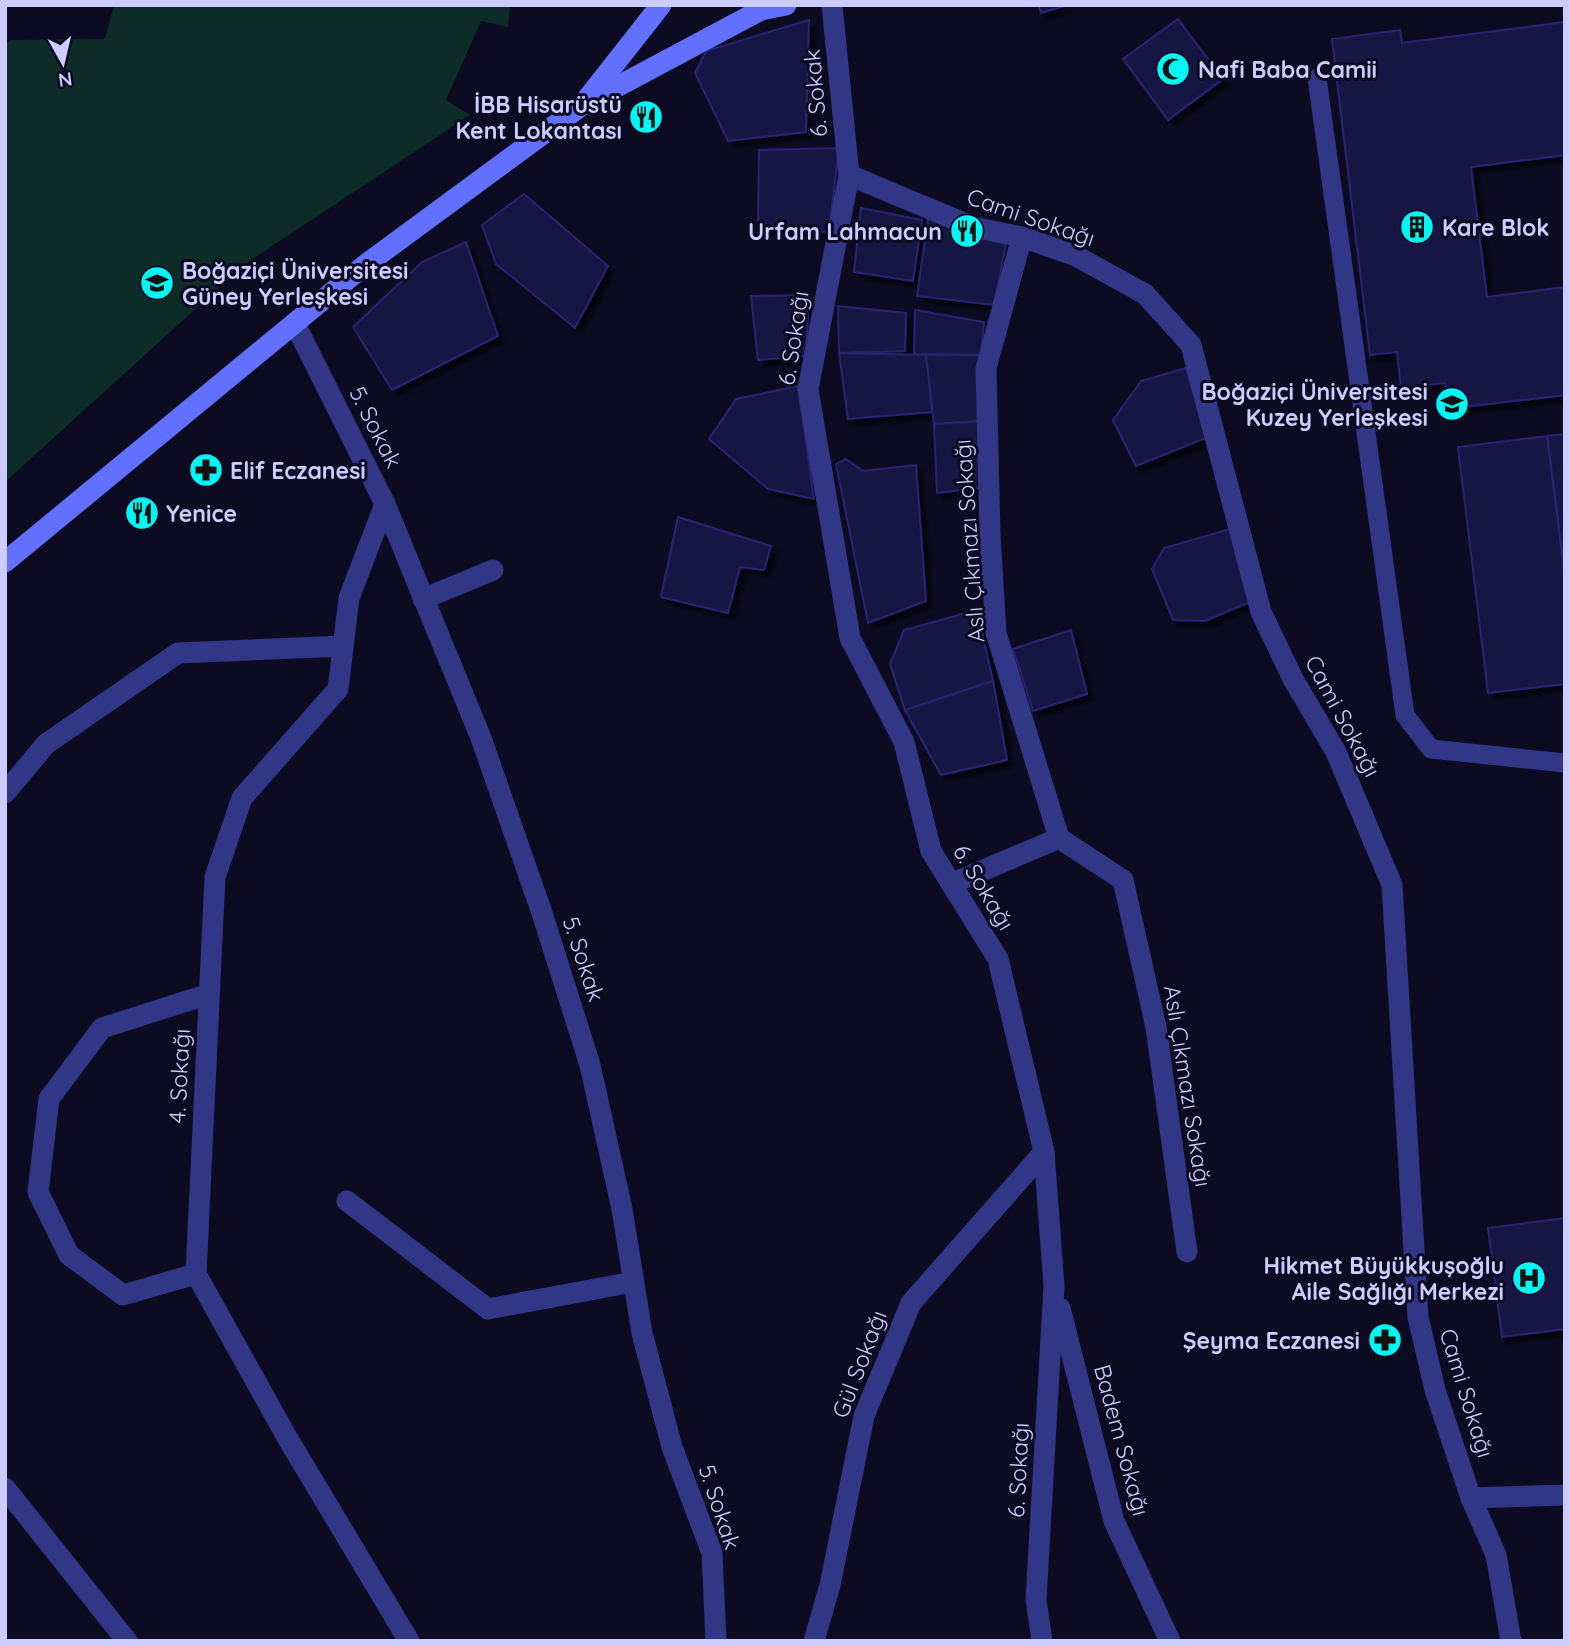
<svg xmlns="http://www.w3.org/2000/svg" width="1570" height="1646" font-family="Quicksand,sans-serif">
	<defs>
		<filter id="shadow"><feDropShadow dx="6" dy="6" stdDeviation="2" flood-color="#0009"/></filter>
	</defs>
	<rect width="100%" height="100%" fill="#0c0b22"/>
	<polygon fill="#0d2c28" points="114,5 510,5 508,27 481,21 446,100 470,115 245,264 5,482 5,45 11,40 105,39"/>
	<g fill="#191545" stroke="#2b2473" stroke-width="2" filter="url(#shadow)">
		<polygon points="1039,5 1068,5 1041,13"/>
		<polygon points="1178,19 1223,79 1168,120 1123,59"/>
		<polygon points="809,20 806,132 728,141 695,73 706,51"/>
		<polygon points="1565,22 1565,155 1471,167 1487,297 1565,287 1565,395 1448,409 1445,383 1401,388 1397,352 1370,355 1332,39 1400,30 1402,43"/>
		<polygon points="839,148 829,232 758,229 759,150"/>
		<polygon points="524,194 608,266 575,328 496,264 482,225"/>
		<polygon points="861,208 922,220 913,281 854,272"/>
		<polygon points="929,212 1009,229 994,305 917,296"/>
		<polygon points="466,242 498,336 392,390 353,327 422,262"/>
		<polygon points="809,295 806,356 758,360 751,296"/>
		<polygon points="838,306 906,313 905,351 839,353"/>
		<polygon points="915,310 984,322 981,355 914,354"/>
		<polygon points="839,353 927,355 932,412 848,419"/>
		<polygon points="926,355 981,355 984,421 934,424"/>
		<polygon points="1186,368 1206,438 1136,466 1113,420 1141,381"/>
		<polygon points="798,386 814,499 768,489 709,439 736,399"/>
		<polygon points="984,421 989,487 937,493 934,424"/>
		<polygon points="1565,434 1565,577 1547,436"/>
		<polygon points="1547,436 1565,577 1565,684 1488,693 1458,447"/>
		<polygon points="846,459 863,471 916,465 926,601 868,623 836,464"/>
		<polygon points="678,517 771,546 764,570 740,567 728,613 661,597"/>
		<polygon points="1230,529 1250,602 1205,621 1173,620 1152,569 1164,548"/>
		<polygon points="977,610 993,681 905,710 890,664 904,630"/>
		<polygon points="1071,630 1087,694 1033,711 1013,649"/>
		<polygon points="993,681 1007,760 941,775 905,710"/>
		<polygon points="1565,1218 1565,1329 1502,1337 1488,1228"/>
	</g>
	<g fill="none" stroke-linecap="round" stroke-linejoin="round">
		<polyline stroke="#313786" stroke-width="19" points="1317,78 1405,715 1431,749 1565,763"/>
		<g stroke="#313786" stroke-width="21">
			<polyline points="832,5 849,175 808,389 850,638 904,742 931,851 998,959 1044,1152 1054,1286 1036,1600 1042,1641"/>
			<polyline points="849,175 973,227 1022,237 1076,256 1145,294 1191,345 1261,612 1293,679 1336,752 1392,885 1418,1317 1435,1390 1471,1498 1496,1555 1511,1641"/>
			<polyline points="295,324 385,504 481,738 542,913 590,1065 622,1209 642,1333 672,1447 712,1553 716,1641"/>
			<polyline points="385,504 349,598 338,689 242,798 215,877 196,1274 288,1439 409,1641"/>
			<polyline points="423,599 493,570"/>
			<polyline points="5,793 46,744 178,653 343,646"/>
			<polyline points="1059,838 1123,880 1156,1027 1187,1252"/>
			<polyline points="951,884 1059,838 996,633 990,534 986,368 1022,237"/>
			<polyline points="347,1201 488,1309 633,1282"/>
			<polyline points="196,1274 123,1295 69,1255 38,1192 49,1099 102,1028 209,994"/>
			<polyline points="1060,1308 1114,1521 1170,1641"/>
			<polyline points="5,1488 127,1641"/>
			<polyline points="1471,1498 1565,1495"/>
			<polyline points="814,1641 830,1585 864,1416 911,1303 1044,1152"/>
		</g>
		<g stroke="#6370ff" stroke-width="21">
			<polyline points="587,99 661,5"/>
			<polyline points="5,562 365,265 581,106 761,10 786,5"/>
		</g>
	</g>
	<defs>
		<g id="mosque-disc" transform="scale(1.75)"><circle r="9.5" fill="#00f7f4" stroke="#0c0b22"/><path d="M3.5-4.9A6 6 0 1 0 3.5 4.9A5 5 0 1 1 3.5-4.9Z" fill="#111"/></g>
		<g id="restaurant-disc" transform="scale(1.75)"><circle r="9.5" fill="#00f7f4" stroke="#0c0b22"/><path d="M-5-6h1v4h1v-4h1v4h1v-4h1v5L-1.5 .5V6h-2V.5L-5-1ZM5-6V6H3V1.5H1.5Q1.5-4 5-6Z" fill="#111"/></g>
		<g id="building-disc" transform="scale(1.75)"><circle r="9.5" fill="#00f7f4" stroke="#0c0b22"/><path d="M-4-6H4V6H1V3H-1V6H-4ZM-2.5-4.3h1.7v1.8h-1.7ZM.8-4.3h1.7v1.8H.8ZM-2.5-1h1.7V.8h-1.7ZM.8-1h1.7V.8H.8Z" fill="#111"/></g>
		<g id="university-disc" transform="scale(1.75)"><circle r="9.5" fill="#00f7f4" stroke="#0c0b22"/><path d="M0-5L7-2L0 1L-7-2ZM-4 1L0 2.5L4 1V4Q0 6-4 4Z" fill="#111"/></g>
		<g id="pharmacy-disc" transform="scale(1.75)"><circle r="9.5" fill="#00f7f4" stroke="#0c0b22"/><path d="M-2-6h4v4h4v4h-4v4h-4v-4h-4v-4h4Z" fill="#111"/></g>
		<g id="hospital-disc" transform="scale(1.75)"><circle r="9.5" fill="#00f7f4" stroke="#0c0b22"/><path d="M-5-5h3v3.5h4V-5h3V5h-3V1.5h-4V5h-3Z" fill="#111"/></g>
	</defs>
	<g fill-rule="evenodd">
		<use href="#mosque-disc" x="1173" y="69"/>
		<use href="#restaurant-disc" x="646" y="117"/>
		<use href="#building-disc" x="1417" y="227"/>
		<use href="#restaurant-disc" x="967" y="231"/>
		<use href="#university-disc" x="157" y="283"/>
		<use href="#university-disc" x="1452" y="404"/>
		<use href="#pharmacy-disc" x="206" y="470"/>
		<use href="#restaurant-disc" x="142" y="513"/>
		<use href="#hospital-disc" x="1529" y="1278"/>
		<use href="#pharmacy-disc" x="1385" y="1340"/>
	</g>
	<g text-anchor="middle" dominant-baseline="central" stroke-width="6" stroke-linejoin="round" paint-order="stroke">
		<g font-size="23" font-weight="bold" fill="#ccf" stroke="#0c0b22" text-anchor="start">
			<text x="1198" y="69">Nafi Baba Camii</text>
			<text x="622" y="104" text-anchor="end">İBB Hisarüstü<tspan x="622" dy="26">Kent Lokantası</tspan></text>
			<text x="1442" y="227">Kare Blok</text>
			<text x="942" y="231" text-anchor="end">Urfam Lahmacun</text>
			<text x="182" y="270">Boğaziçi Üniversitesi<tspan x="182" dy="26">Güney Yerleşkesi</tspan></text>
			<text x="1428" y="391" text-anchor="end">Boğaziçi Üniversitesi<tspan x="1428" dy="26">Kuzey Yerleşkesi</tspan></text>
			<text x="230" y="470">Elif Eczanesi</text>
			<text x="166" y="513">Yenice</text>
			<text x="1504" y="1265" text-anchor="end">Hikmet Büyükkuşoğlu<tspan x="1504" dy="26">Aile Sağlığı Merkezi</tspan></text>
			<text x="1360" y="1340" text-anchor="end">Şeyma Eczanesi</text>
		</g>
		<g font-size="23" fill="#ccf" stroke="#0c0b22">
			<text transform="translate(815 93) rotate(-95)">6. Sokak</text>
			<text transform="translate(1031 217) rotate(19)">Cami Sokağı</text>
			<text transform="translate(793 338) rotate(-81)">6. Sokağı</text>
			<text transform="translate(376 427) rotate(63)">5. Sokak</text>
			<text transform="translate(969 541) rotate(-94)">Aslı Çıkmazı Sokağı</text>
			<text transform="translate(1343 716) rotate(62)">Cami Sokağı</text>
			<text transform="translate(984 887) rotate(59)">6. Sokağı</text>
			<text transform="translate(584 959) rotate(72)">5. Sokak</text>
			<text transform="translate(179 1076) rotate(-87)">4. Sokağı</text>
			<text transform="translate(1188 1086) rotate(81)">Aslı Çıkmazı Sokağı</text>
			<text transform="translate(859 1364) rotate(-69)">Gül Sokağı</text>
			<text transform="translate(1467 1393) rotate(73)">Cami Sokağı</text>
			<text transform="translate(1122 1440) rotate(75)">Badem Sokağı</text>
			<text transform="translate(1018 1470) rotate(-87)">6. Sokağı</text>
			<text transform="translate(720 1507) rotate(72)">5. Sokak</text>
		</g>
	</g>
	<rect width="1570" height="1646" fill="none" stroke="#ccccff" stroke-width="14"/>
	<g transform="translate(63 63) rotate(172)" stroke="#0c0b22" stroke-width="5" paint-order="stroke">
	<path d="M0-5L12 26L0 18L-12 26Z" fill="#ccccff"/>
	<text y="-10" font-size="19" font-weight="bold" text-anchor="middle" fill="#ccccff">N</text>
	</g>
</svg>
